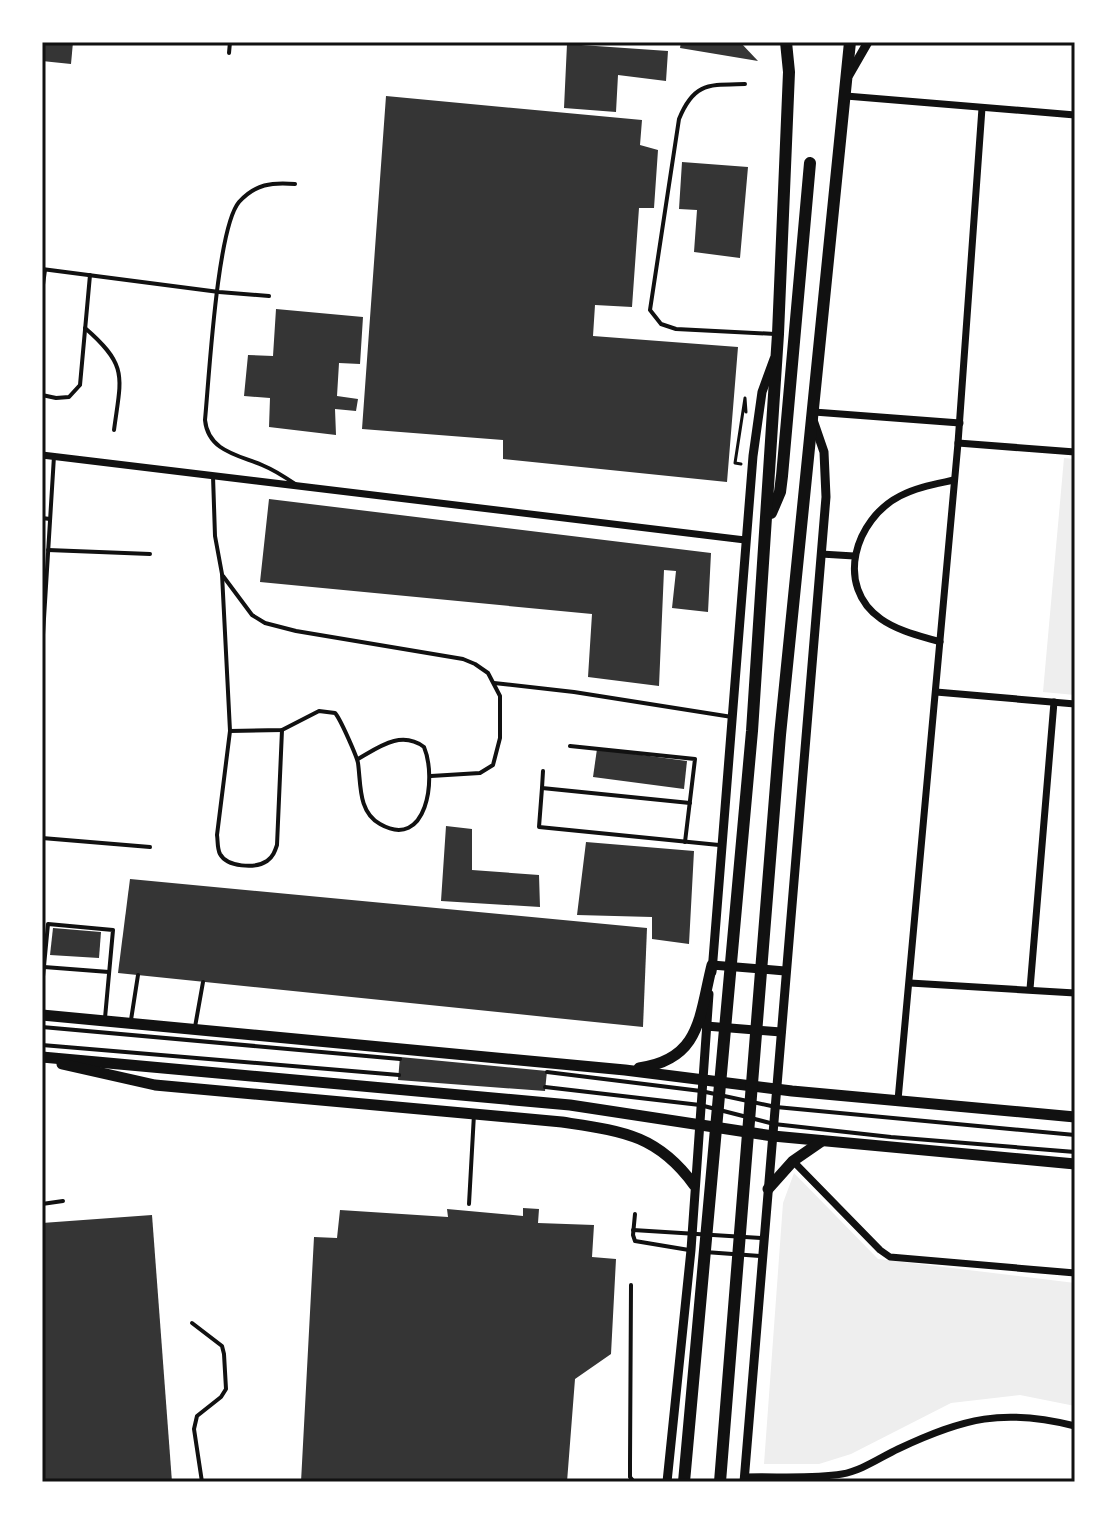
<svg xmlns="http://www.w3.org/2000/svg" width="1117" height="1524" font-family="Inter,sans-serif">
	<rect width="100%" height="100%" fill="#fff"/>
	<g fill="#eee">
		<polygon points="1064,458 1075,459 1075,695 1043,692"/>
		<polygon points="794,1173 878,1259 1075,1283 1075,1406 1020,1395 951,1403 851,1454 819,1464 764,1464 783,1203"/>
	</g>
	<g fill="#353535">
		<polygon points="42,42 73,42 71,64 42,61"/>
		<polygon points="681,42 740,42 758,61 680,48"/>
		<polygon points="567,44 668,51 666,81 618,75 616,112 564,108"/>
		<polygon points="386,96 642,120 640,145 658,150 654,208 639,208 632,307 595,305 593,336 738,347 727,482 503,459 503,440 362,429"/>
		<polygon points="682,162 748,167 740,258 694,252 697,210 679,209"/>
		<polygon points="276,309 363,317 360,364 339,363 337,396 358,399 356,411 335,409 336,435 269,427 270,398 244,396 248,355 273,356"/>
		<polygon points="269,499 711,553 708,612 672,608 676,571 664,570 659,686 588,677 592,614 260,582"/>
		<polygon points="597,749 687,761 684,789 593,777"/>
		<polygon points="446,826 472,829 472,870 539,875 540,907 441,901"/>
		<polygon points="586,842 694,851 689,944 652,939 652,917 577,915"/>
		<polygon points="130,879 647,928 643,1027 118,973"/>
		<polygon points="53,928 101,932 99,958 50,955"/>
		<polygon points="400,1057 547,1071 545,1091 398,1080"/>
		<polygon points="523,1208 539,1209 538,1223 594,1225 592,1257 616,1259 611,1354 575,1379 567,1482 301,1482 314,1237 337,1238 340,1210 448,1217 447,1209 523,1216"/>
		<polygon points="152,1215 172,1482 42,1482 42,1223"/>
	</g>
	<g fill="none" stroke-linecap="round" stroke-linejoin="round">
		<polyline stroke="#111" stroke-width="3" points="741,464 735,463 745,398 746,412"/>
		<g stroke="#111" stroke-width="4">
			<polyline points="229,53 230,42"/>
			<path d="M 745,84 C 709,85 694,82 679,119 L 650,310 L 661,324 L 676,329 L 775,334"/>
			<path d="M 295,184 C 272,182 255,184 239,202 C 217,228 209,379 205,420 C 208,451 238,455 262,465 C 274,470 285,477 295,484"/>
			<polyline points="42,269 219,292 269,296"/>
			<polyline points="42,292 45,270"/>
			<path d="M 85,328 C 129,366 121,377 114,430"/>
			<polyline points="42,395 56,398 69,397 80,385 90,275"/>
			<path d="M 213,476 L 215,536 L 222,574 L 230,731 L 217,835 C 218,841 217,848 220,854 C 227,867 255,869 267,861 C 273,857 275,851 277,845 L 282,730"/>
			<polyline points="42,518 50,519"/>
			<polyline points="48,550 150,554"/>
			<polyline points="223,576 252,615 265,623 296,631 463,659 475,664 488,673 500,696 500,738 493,765 480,773 431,776"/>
			<polyline points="42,651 54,456"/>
			<polyline points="494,683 574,692 732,717"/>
			<path d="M 230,731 L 282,730 L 319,711 L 335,713 C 340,718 357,757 358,763 C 361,784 358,812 380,824 C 427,851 437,778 424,747 C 401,730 379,747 358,759"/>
			<polyline points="570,746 695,759 685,842"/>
			<polyline points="543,771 542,788 690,803"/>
			<polyline points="542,788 539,827 719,845"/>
			<polyline points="42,838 150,847"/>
			<polyline points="44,967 109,972"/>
			<polyline points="42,987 48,924 113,930 105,1018"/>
			<polyline points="131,1020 138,975"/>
			<polyline points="42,1027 400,1059"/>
			<polyline points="195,1027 203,982"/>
			<polyline points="42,1045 399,1075"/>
			<polyline points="547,1072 701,1091 776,1107 1075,1135"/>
			<polyline points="545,1087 700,1105 774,1124 891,1137 1075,1152"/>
			<polyline points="42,1204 63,1201"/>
			<polyline points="469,1204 474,1114"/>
			<polyline points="635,1214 633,1235 635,1241 689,1250"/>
			<polyline points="633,1230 761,1238"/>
			<polyline points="705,1252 760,1256"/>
			<polyline points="631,1285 630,1463 630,1477 634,1482"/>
			<polyline points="192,1323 222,1346 224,1354 226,1389 221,1397 197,1416 194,1429 202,1482"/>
		</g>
		<g stroke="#111" stroke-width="7">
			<polyline points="846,96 1075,115"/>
			<polyline points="814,412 960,423"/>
			<polyline points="958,443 1075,452"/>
			<polyline points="42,455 745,540"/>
			<polyline points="821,554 854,556"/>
			<path d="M 940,642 C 920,636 898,631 881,619 C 834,586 855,519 900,496 C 917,487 936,484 954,480"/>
			<polyline points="936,692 1075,704"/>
			<polyline points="910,983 1075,993"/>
			<polyline points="1030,989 1054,702"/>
			<polyline points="898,1100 958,443 982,108"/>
			<polyline points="793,1161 880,1250 890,1257 1075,1273"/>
			<path d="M 744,1477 C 776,1476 811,1479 842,1474 C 861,1471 881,1457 898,1449 C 964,1418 1003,1408 1075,1426"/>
		</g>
		<g stroke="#111" stroke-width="9">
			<polyline points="849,75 868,42"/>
			<polyline points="712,965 785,971"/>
			<polyline points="712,972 753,456 762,392 774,359"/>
			<polyline points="706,1026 781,1032"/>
			<polyline points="667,1482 691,1250 709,994"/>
			<polyline points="744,1482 826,497 824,452 813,420"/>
		</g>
		<g stroke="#111" stroke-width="11">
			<polyline points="42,1015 625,1070 792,1091 1075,1117"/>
			<polyline points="42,1057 570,1105 773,1136 1075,1164"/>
			<path d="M 62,1064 L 155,1085 L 562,1122 C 621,1131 657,1134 694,1185"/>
			<path d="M 639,1068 C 701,1059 699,1017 712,965"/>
			<polyline points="768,1189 793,1161 822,1141"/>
		</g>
		<g stroke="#111" stroke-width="12">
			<polyline points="771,513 780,492 782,476 810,163"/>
			<polyline points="684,1482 752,731 778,334 789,72 786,42"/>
			<polyline points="720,1482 780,735 850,42"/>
		</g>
	</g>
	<rect width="1117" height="1524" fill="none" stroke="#ffffff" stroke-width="88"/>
	<rect x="44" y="44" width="1029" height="1436" fill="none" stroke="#111" stroke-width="3"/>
</svg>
